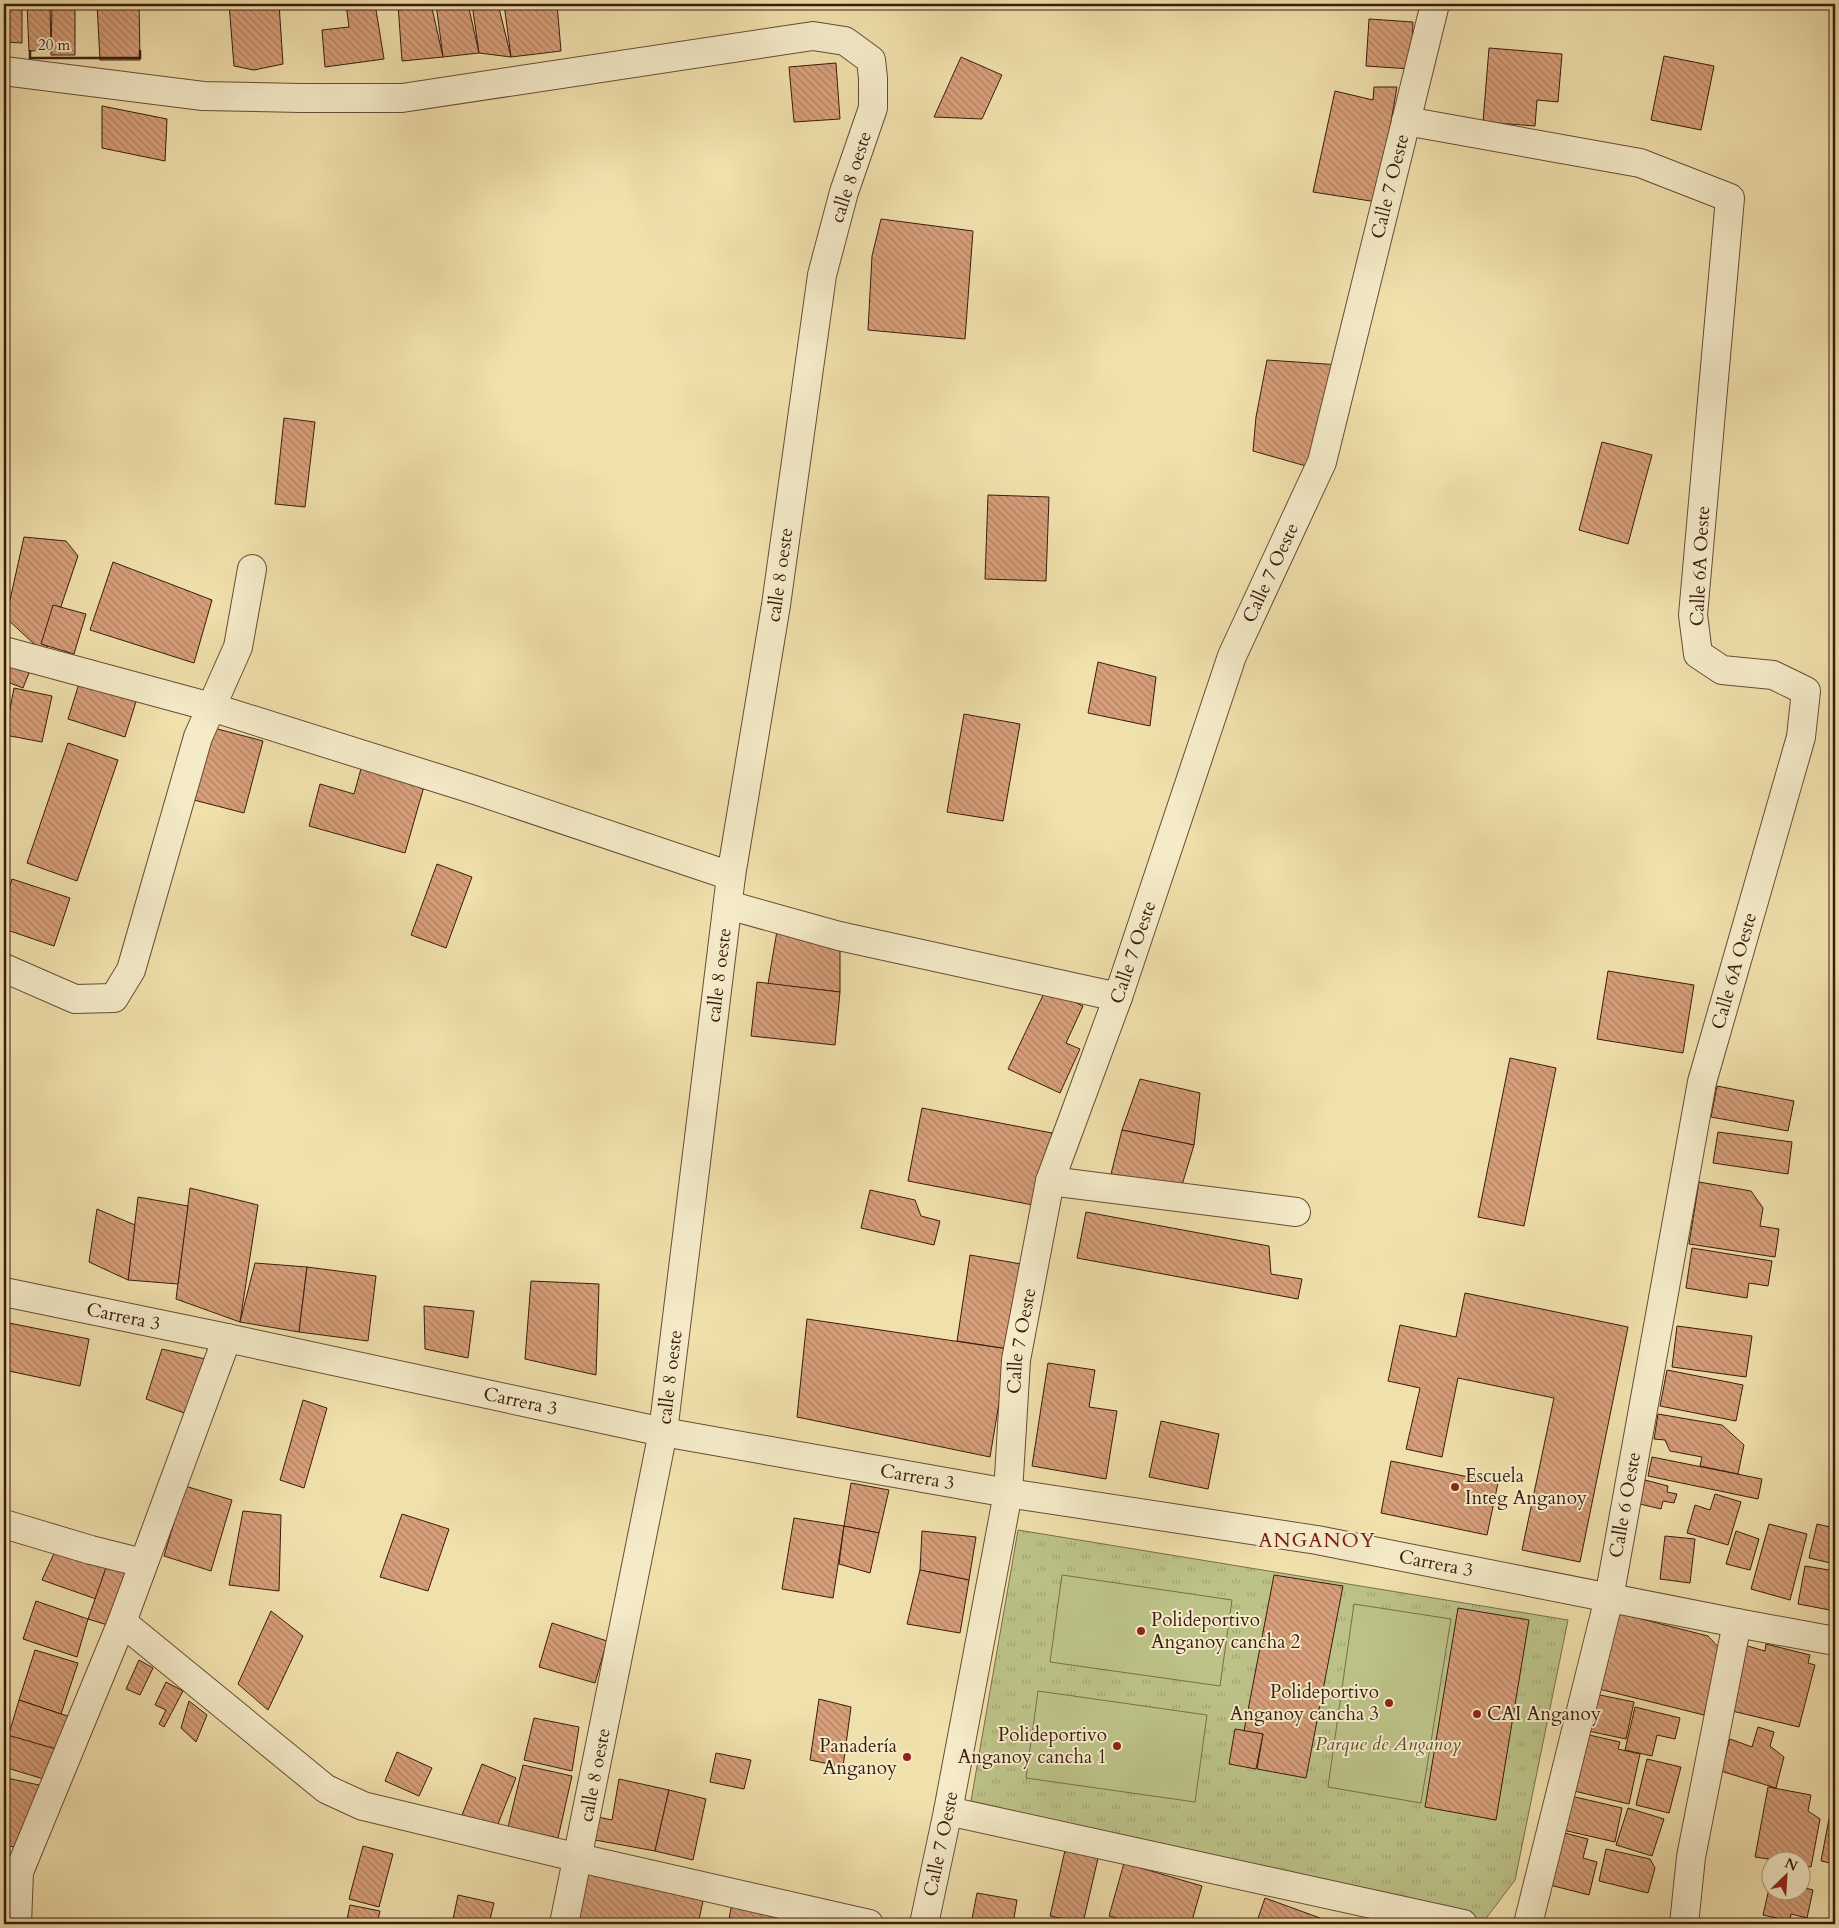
<svg xmlns="http://www.w3.org/2000/svg" width="1839" height="1928" font-family="Cardo,serif">
	<defs>
		<pattern id="grass-tufts" width="24" height="20" patternUnits="userSpaceOnUse" patternTransform="scale(1.25)"><rect width="24" height="20" fill="#bcc288"/><path d="M3 7l-1-3M5 7V3M7 7l1-3M15 17l-1-3M17 17v-4M19 17l1-3" fill="none" stroke="#a2a674"/></pattern>
		<pattern id="building-back-hatch" width="6" height="6" patternUnits="userSpaceOnUse" patternTransform="scale(1.25)"><rect width="6" height="6" fill="#d79f7a"/><path d="M-1 5l2 2M0 0l6 6M5-1l2 2" fill="none" stroke="#af8162"/></pattern>
	</defs>
	<rect width="100%" height="100%" fill="#f0e0ac"/>
	<filter id="stains"><feTurbulence type="fractalNoise" baseFrequency=".004" numOctaves="4"/><feColorMatrix values="0 0 0 0 .2 0 0 0 0 .09 0 0 0 0 .02 0 0 0 .5 -.17"/></filter>
	<radialGradient id="worn" r=".72"><stop offset=".6" stop-color="#630" stop-opacity="0"/><stop offset="1" stop-color="#630" stop-opacity=".3"/></radialGradient>
	<polygon fill="url(#grass-tufts)" stroke="#7b6e4a" points="1018,1530 1568,1620 1515,1880 1484,1921 971,1801"/>
	<g fill="#bcc288" stroke="#7b6e4a">
		<polygon points="1062,1575 1232,1600 1220,1686 1050,1662"/>
		<polygon points="1354,1604 1451,1619 1421,1803 1328,1787"/>
		<polygon points="1038,1691 1207,1715 1195,1802 1026,1778"/>
	</g>
	<g fill="url(#building-back-hatch)" stroke="#3a1b0d">
		<polygon points="4,4 6,4 5,42 4,42"/>
		<polygon points="7,4 22,4 22,43 5,42"/>
		<polygon points="27,4 50,4 51,50 29,51"/>
		<polygon points="52,4 75,4 75,55 51,55"/>
		<polygon points="97,4 139,4 140,60 100,60"/>
		<polygon points="229,4 279,4 283,64 254,70 234,66"/>
		<polygon points="346,4 375,4 384,59 325,67 322,30 349,27"/>
		<polygon points="398,4 431,4 443,57 402,61"/>
		<polygon points="436,4 468,4 479,53 443,57"/>
		<polygon points="472,4 498,4 511,57 479,53"/>
		<polygon points="504,4 557,4 561,51 511,57"/>
		<polygon points="1369,19 1413,22 1411,69 1366,66"/>
		<polygon points="1489,48 1562,54 1558,102 1537,100 1535,126 1483,122"/>
		<polygon points="1664,56 1714,66 1701,130 1651,120"/>
		<polygon points="961,57 1002,75 982,119 934,117"/>
		<polygon points="836,63 840,119 794,122 789,67"/>
		<polygon points="1374,87 1397,87 1377,202 1313,192 1335,91 1373,100"/>
		<polygon points="102,106 167,119 165,161 102,148"/>
		<polygon points="881,219 973,231 965,339 868,330 872,256"/>
		<polygon points="1267,360 1340,365 1313,468 1253,451 1256,417"/>
		<polygon points="284,418 315,422 305,507 275,504"/>
		<polygon points="1602,442 1652,455 1628,544 1579,530"/>
		<polygon points="988,495 1049,497 1046,581 985,579"/>
		<polygon points="24,537 66,541 78,556 45,654 6,618"/>
		<polygon points="113,562 212,600 194,663 90,630"/>
		<polygon points="53,605 86,614 74,654 41,644"/>
		<polygon points="14,656 33,663 23,688 5,681"/>
		<polygon points="1098,662 1156,677 1150,726 1088,713"/>
		<polygon points="81,677 138,695 125,737 68,719"/>
		<polygon points="14,688 52,696 42,742 5,735"/>
		<polygon points="964,714 1020,724 1003,821 947,812"/>
		<polygon points="210,727 263,741 244,813 190,799"/>
		<polygon points="68,743 118,760 77,881 27,863"/>
		<polygon points="362,765 425,783 405,853 309,826 320,784 354,794"/>
		<polygon points="437,864 472,877 446,948 411,935"/>
		<polygon points="12,879 70,898 54,946 4,929 4,905"/>
		<polygon points="777,931 840,945 840,992 768,984"/>
		<polygon points="1608,971 1694,985 1683,1053 1597,1039"/>
		<polygon points="757,982 840,992 835,1045 751,1036"/>
		<polygon points="1046,989 1083,1006 1066,1043 1080,1049 1060,1093 1008,1069"/>
		<polygon points="1510,1058 1556,1068 1524,1226 1478,1217"/>
		<polygon points="1140,1079 1200,1093 1194,1145 1122,1130"/>
		<polygon points="1717,1086 1794,1101 1788,1131 1711,1117"/>
		<polygon points="922,1108 1052,1133 1038,1206 908,1181"/>
		<polygon points="4,1124 9,1125 4,1152"/>
		<polygon points="1122,1130 1194,1145 1182,1185 1111,1174"/>
		<polygon points="1718,1132 1792,1142 1788,1174 1713,1163"/>
		<polygon points="1699,1182 1751,1191 1763,1208 1760,1226 1779,1229 1775,1257 1689,1244"/>
		<polygon points="190,1188 258,1205 240,1322 176,1299"/>
		<polygon points="870,1190 915,1200 921,1216 940,1221 934,1245 861,1228"/>
		<polygon points="138,1197 188,1206 178,1284 128,1280"/>
		<polygon points="97,1209 135,1225 128,1280 89,1262"/>
		<polygon points="1086,1212 1269,1246 1271,1274 1302,1279 1298,1299 1077,1258"/>
		<polygon points="1692,1248 1772,1261 1768,1286 1749,1283 1747,1298 1686,1288"/>
		<polygon points="970,1255 1021,1264 1008,1349 957,1341"/>
		<polygon points="255,1263 307,1267 299,1332 240,1322"/>
		<polygon points="307,1267 376,1276 368,1341 299,1332"/>
		<polygon points="531,1281 599,1284 596,1375 525,1359"/>
		<polygon points="1465,1293 1628,1327 1580,1562 1522,1550 1554,1398 1458,1378 1442,1457 1406,1449 1420,1388 1388,1381 1400,1325 1456,1337"/>
		<polygon points="424,1306 474,1311 468,1358 425,1349"/>
		<polygon points="807,1319 1008,1349 990,1457 797,1417"/>
		<polygon points="4,1322 89,1339 80,1386 4,1370"/>
		<polygon points="1677,1326 1752,1336 1746,1377 1672,1367"/>
		<polygon points="162,1349 205,1359 187,1414 146,1399"/>
		<polygon points="1048,1363 1095,1370 1089,1407 1117,1411 1106,1479 1032,1466"/>
		<polygon points="1667,1370 1743,1385 1736,1421 1660,1406"/>
		<polygon points="303,1400 327,1408 304,1488 280,1480"/>
		<polygon points="1658,1414 1722,1425 1744,1445 1738,1474 1700,1466 1702,1457 1670,1451 1665,1440 1654,1439"/>
		<polygon points="1161,1421 1219,1434 1208,1489 1149,1477"/>
		<polygon points="1652,1457 1762,1479 1758,1499 1648,1476"/>
		<polygon points="1391,1461 1498,1483 1487,1535 1381,1513"/>
		<polygon points="1645,1480 1668,1486 1667,1492 1677,1494 1674,1503 1663,1501 1661,1509 1640,1504"/>
		<polygon points="851,1483 889,1490 879,1533 844,1526"/>
		<polygon points="185,1486 232,1500 211,1571 164,1556"/>
		<polygon points="1715,1494 1741,1502 1728,1545 1687,1533 1695,1505 1710,1510"/>
		<polygon points="243,1511 281,1515 279,1591 229,1585"/>
		<polygon points="402,1514 449,1529 428,1591 380,1577"/>
		<polygon points="794,1518 844,1526 833,1598 782,1589"/>
		<polygon points="1769,1524 1807,1534 1790,1600 1751,1589"/>
		<polygon points="1817,1524 1835,1528 1835,1564 1809,1558"/>
		<polygon points="844,1526 879,1533 870,1573 839,1564"/>
		<polygon points="922,1531 976,1537 969,1580 920,1570"/>
		<polygon points="1736,1531 1759,1539 1750,1570 1726,1564"/>
		<polygon points="1665,1536 1695,1539 1690,1583 1660,1579"/>
		<polygon points="56,1549 108,1562 96,1599 42,1580"/>
		<polygon points="108,1562 133,1567 114,1627 88,1619"/>
		<polygon points="1805,1566 1835,1571 1835,1611 1798,1604"/>
		<polygon points="920,1570 969,1580 960,1633 907,1624"/>
		<polygon points="1274,1575 1343,1586 1306,1778 1257,1769 1263,1734 1244,1731"/>
		<polygon points="36,1601 88,1619 77,1657 23,1639"/>
		<polygon points="1458,1608 1529,1620 1496,1820 1425,1807"/>
		<polygon points="271,1611 303,1636 268,1710 238,1684"/>
		<polygon points="1618,1613 1708,1636 1720,1649 1704,1715 1599,1689"/>
		<polygon points="552,1623 607,1641 595,1683 539,1667"/>
		<polygon points="1766,1644 1810,1655 1808,1663 1815,1665 1799,1727 1728,1710 1744,1645 1765,1651"/>
		<polygon points="35,1650 78,1663 61,1714 19,1700"/>
		<polygon points="139,1660 153,1668 140,1695 126,1689"/>
		<polygon points="166,1682 183,1691 164,1727 159,1724 166,1710 155,1705"/>
		<polygon points="1595,1694 1634,1702 1626,1739 1588,1731"/>
		<polygon points="819,1699 851,1707 843,1767 810,1760"/>
		<polygon points="19,1700 61,1714 78,1719 56,1749 8,1737"/>
		<polygon points="189,1701 207,1715 196,1742 181,1728"/>
		<polygon points="1635,1707 1680,1718 1675,1739 1657,1735 1652,1756 1625,1750"/>
		<polygon points="534,1718 579,1727 572,1771 524,1760"/>
		<polygon points="1758,1727 1774,1732 1770,1746 1784,1757 1776,1788 1721,1771 1730,1739 1752,1747"/>
		<polygon points="1235,1729 1263,1734 1256,1769 1229,1764"/>
		<polygon points="4,1734 56,1749 47,1780 4,1767"/>
		<polygon points="1585,1734 1620,1742 1618,1749 1640,1754 1629,1804 1574,1791"/>
		<polygon points="397,1752 432,1768 419,1796 385,1781"/>
		<polygon points="716,1753 751,1760 744,1789 710,1782"/>
		<polygon points="1647,1759 1681,1767 1669,1813 1636,1805"/>
		<polygon points="482,1764 516,1778 496,1829 462,1815"/>
		<polygon points="523,1765 572,1776 558,1838 508,1827"/>
		<polygon points="4,1777 7,1778 4,1796"/>
		<polygon points="7,1778 39,1785 25,1849 4,1845 4,1796"/>
		<polygon points="619,1779 669,1790 655,1851 595,1840 598,1817 612,1820"/>
		<polygon points="1768,1787 1811,1795 1808,1811 1820,1819 1811,1867 1802,1865 1802,1860 1775,1860 1755,1857"/>
		<polygon points="669,1790 706,1799 693,1860 655,1851"/>
		<polygon points="1571,1796 1622,1808 1615,1842 1563,1830"/>
		<polygon points="1628,1808 1664,1819 1652,1856 1616,1845"/>
		<polygon points="1829,1819 1835,1820 1835,1864 1821,1861"/>
		<polygon points="1557,1831 1588,1839 1583,1858 1597,1862 1589,1895 1542,1883"/>
		<polygon points="363,1846 393,1854 379,1907 349,1899"/>
		<polygon points="1066,1846 1099,1854 1083,1923 1050,1916"/>
		<polygon points="1606,1849 1650,1859 1655,1868 1648,1893 1599,1881"/>
		<polygon points="1124,1863 1202,1886 1191,1924 1139,1924 1109,1916"/>
		<polygon points="590,1865 705,1892 698,1924 576,1924"/>
		<polygon points="1771,1880 1772,1890 1802,1890 1802,1887 1813,1890 1807,1918 1791,1914 1790,1921 1763,1915"/>
		<polygon points="977,1893 1017,1900 1013,1924 971,1924"/>
		<polygon points="458,1895 494,1903 489,1924 452,1924"/>
		<polygon points="733,1898 806,1913 804,1924 728,1924"/>
		<polygon points="1265,1898 1331,1922 1331,1924 1256,1924"/>
		<polygon points="350,1905 380,1911 377,1924 346,1924"/>
		<polygon points="266,1921 283,1924 265,1924"/>
	</g>
	<g fill="none" stroke-linecap="round" stroke-linejoin="round">
		<g stroke="#684c35" stroke-width="30">
			<g id="street">
				<polyline points="4,71 203,96 301,98 402,98 813,36 845,41 871,60 873,78 873,108 844,192 822,275 776,605 731,876 663,1432 564,1924"/>
				<polyline points="1406,121 1640,163 1730,198 1693,615 1698,654 1722,670 1773,675 1806,691 1801,737 1702,1082 1609,1598 1528,1924"/>
				<polyline points="4,651 211,707 475,790 731,876"/>
				<polyline points="728,905 839,936 1118,997"/>
				<polyline points="4,968 75,999 114,998 131,970 198,737 238,647 252,569"/>
				<polyline points="1050,1181 1296,1212"/>
				<path id="s1" d="M 4,1292 L 227,1338 L 663,1432 L 1008,1493 L 1317,1540 L 1737,1623 L 1835,1641"/>
				<polyline points="4,1524 91,1550 143,1563"/>
				<polyline points="122,1622 326,1789 363,1806 579,1858 869,1924"/>
				<polyline points="948,1811 1463,1924"/>
				<polyline points="17,1924 19,1872 122,1622 227,1338"/>
				<path id="s2" d="M 924,1924 L 948,1811 L 1008,1493 L 1016,1360 L 1050,1181 L 1118,997 L 1232,656 L 1322,462 L 1435,4"/>
				<polyline points="1684,1924 1691,1857 1737,1623"/>
			</g>
		</g>
		<use href="#street" stroke="#f5ebc9" stroke-width="28"/>
	</g>
	<g fill="#8f2418" stroke="#f5ebc9" stroke-width="2">
		<circle cx="1455" cy="1487" r="5"/>
		<circle cx="1141" cy="1631" r="5"/>
		<circle cx="1389" cy="1703" r="5"/>
		<circle cx="1477" cy="1714" r="5"/>
		<circle cx="1117" cy="1746" r="5"/>
		<circle cx="907" cy="1757" r="5"/>
	</g>
	<g text-anchor="middle" dominant-baseline="central" stroke-width="4" stroke-linejoin="round" paint-order="stroke">
		<g font-size="19" fill="#3a1b0d" stroke="#f5ebc9">
			<text transform="translate(851 177) rotate(-72)">calle 8 oeste</text>
			<text stroke="none"><textPath href="#s2" startOffset="1808">Calle 7 Oeste</textPath></text>
			<text transform="translate(1700 566) rotate(-87)">Calle 6A Oeste</text>
			<text stroke="none"><textPath href="#s2" startOffset="1402">Calle 7 Oeste</textPath></text>
			<text transform="translate(780 575) rotate(-82)">calle 8 oeste</text>
			<text stroke="none"><textPath href="#s2" startOffset="998">Calle 7 Oeste</textPath></text>
			<text transform="translate(1734 971) rotate(-74)">Calle 6A Oeste</text>
			<text transform="translate(719 975) rotate(-83)">calle 8 oeste</text>
			<text stroke="none"><textPath href="#s1" startOffset="122">Carrera 3</textPath></text>
			<text stroke="none"><textPath href="#s2" startOffset="592">Calle 7 Oeste</textPath></text>
			<text transform="translate(670 1377) rotate(-83)">calle 8 oeste</text>
			<text stroke="none"><textPath href="#s1" startOffset="528">Carrera 3</textPath></text>
			<text stroke="none"><textPath href="#s1" startOffset="932">Carrera 3</textPath></text>
			<text transform="translate(1625 1505) rotate(-80)">Calle 6 Oeste</text>
			<text stroke="none"><textPath href="#s1" startOffset="1458">Carrera 3</textPath></text>
			<text transform="translate(595 1775) rotate(-79)">calle 8 oeste</text>
			<text stroke="none"><textPath href="#s2" startOffset="82">Calle 7 Oeste</textPath></text>
		</g>
		<g font-size="19" fill="#3a1b0d" stroke="#f5ebc9" text-anchor="start">
			<text x="1465" y="1476">Escuela<tspan x="1465" dy="22">Integ Anganoy</tspan></text>
			<text x="1151" y="1620">Polideportivo<tspan x="1151" dy="22">Anganoy cancha 2</tspan></text>
			<text x="1379" y="1692" text-anchor="end">Polideportivo<tspan x="1379" dy="22">Anganoy cancha 3</tspan></text>
			<text x="1487" y="1714">CAI Anganoy</text>
			<text x="1107" y="1735" text-anchor="end">Polideportivo<tspan x="1107" dy="22">Anganoy cancha 1</tspan></text>
			<text x="897" y="1746" text-anchor="end">Panadería<tspan x="897" dy="22">Anganoy</tspan></text>
		</g>
		<g font-size="19" font-style="italic" fill="#614d32" stroke="#f5ebc9">
			<text x="1388" y="1744">Parque de Anganoy</text>
		</g>
		<g font-size="20" letter-spacing="1" fill="#7a1f14" stroke="#f5ebc9">
			<text x="1317" y="1540">ANGANOY</text>
		</g>
	</g>
	<rect width="1839" height="1928" fill="none" stroke="#f0e0ac" stroke-width="20"/>
	<rect x="5" y="5" width="1829" height="1918" fill="none" stroke="#3a1b0d" stroke-width="2.5"/>
	<rect x="10" y="10" width="1819" height="1908" fill="none" stroke="#3a1b0d"/>
	<g transform="translate(1786 1876) rotate(25)"><circle r="24" fill="#f5ebc9" stroke="#aa987e"/>
	<path d="M0-4L9 19L0 12L-9 19Z" fill="#8f2418"/>
	<text y="-8" font-size="14" font-weight="bold" text-anchor="middle" fill="#3a1b0d">N</text>
	</g>
	<path d="M30 50v8h110v-8" fill="none" stroke="#3a1b0d" stroke-width="2.5"/>
	<text x="38" y="50" font-size="15" fill="#3a1b0d" stroke="#f5ebc9" stroke-width="4" paint-order="stroke">20 m</text>
	<rect width="100%" height="100%" filter="url(#stains)"/>
	<rect width="100%" height="100%" fill="url(#worn)"/>
</svg>
